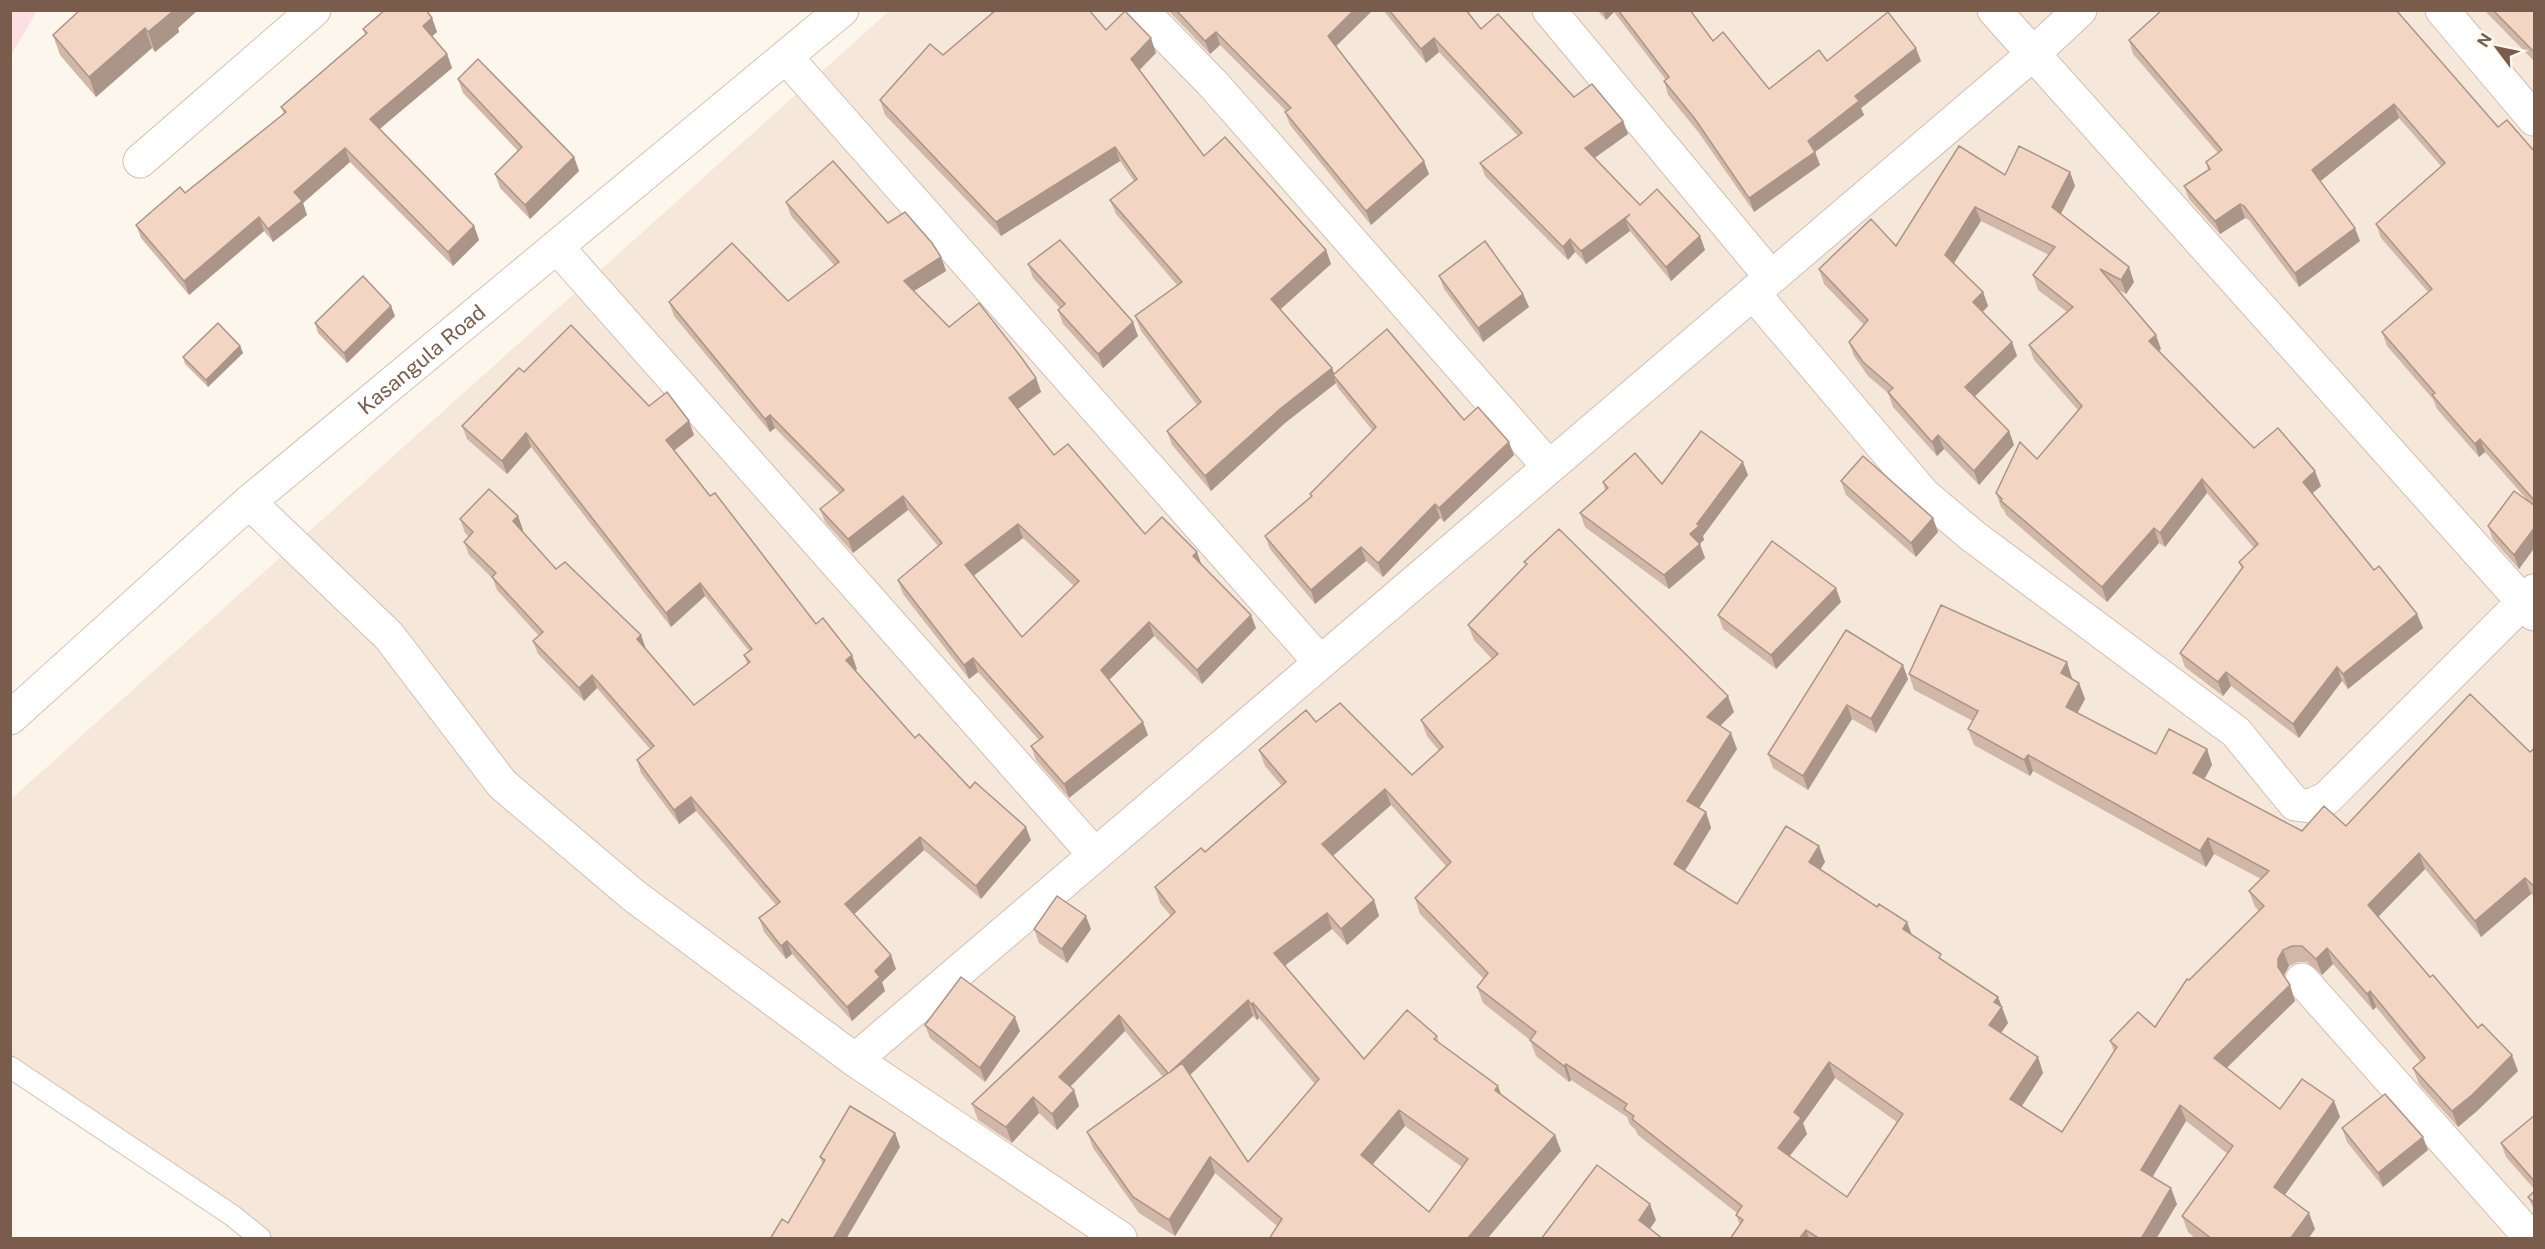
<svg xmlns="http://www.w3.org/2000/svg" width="2545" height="1249" font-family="'Public Sans',sans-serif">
	<rect width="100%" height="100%" fill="#fdf6ec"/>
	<polygon fill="#f5e8da" points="889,11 2534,11 2534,1238 254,1238 11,1076 10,800"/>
	<polygon fill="#fbdfe3" points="11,10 37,11 11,55 10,11"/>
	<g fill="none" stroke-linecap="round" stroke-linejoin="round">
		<g stroke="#d1beb0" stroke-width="23">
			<polyline id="lane" points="10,1067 233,1216 260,1238"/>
		</g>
		<g stroke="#d1beb0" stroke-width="35">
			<g id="street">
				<polyline points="1141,10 1215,86 1549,467"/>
				<polyline points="1549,10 1771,277"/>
				<polyline points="1994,10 2534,614"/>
				<polyline points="2442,10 2534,119"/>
				<polyline points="786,57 1320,662"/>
				<polyline points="140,161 314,10"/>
				<polyline points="557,247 1095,855"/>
				<polyline points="1753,293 1924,495 1974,537 2236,732 2295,804 2310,806 2327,798 2534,591"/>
				<polyline points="249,502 389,636 502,784 633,895 855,1060 1120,1238"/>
				<polyline points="2302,980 2531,1238"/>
				<polyline points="855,1060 2033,54 2080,10"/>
			</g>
		</g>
		<g stroke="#d6c0b0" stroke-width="35">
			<g id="secondary">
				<path id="s1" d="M 10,718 L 249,502 L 842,10"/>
			</g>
		</g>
		<use href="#lane" stroke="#fff" stroke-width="21"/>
		<use href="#street" stroke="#fff" stroke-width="33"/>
		<use href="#secondary" stroke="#fff" stroke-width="33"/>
	</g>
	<g fill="#d1b7a8" fill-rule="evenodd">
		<polygon points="80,10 198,10 178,28 179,32 155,52 152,48 96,97 60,55 53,35"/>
		<polygon points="989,10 1089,10 1106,30 1156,53 1140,70 1204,156 1326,250 1331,264 1280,310 1332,368 1334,374 1464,420 1514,455 1444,522 1440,518 1383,577 1366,561 1315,604 1270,549 1265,536 1311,497 1310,494 1373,431 1338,388 1336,383 1285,423 1211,491 1172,445 1167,431 1197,405 1141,331 1135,316 1177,285 1116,214 1110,200 1134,181 1120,161 1001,236 885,115 880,100 943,55 992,14"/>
		<polygon points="1168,10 1373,10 1336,46 1429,174 1371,225 1290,125 1285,112 1286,111 1220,45 1210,54"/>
		<polygon points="1383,10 1466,10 1481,29 1574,97 1623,121 1628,134 1594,158 1640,205 1700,236 1705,250 1671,281 1630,231 1586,264 1575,252 1568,260 1485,176 1480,163 1518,136 1439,52 1426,63"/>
		<polygon points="1597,10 1690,10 1713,41 1769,89 1827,61 1921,61 1861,108 1864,115 1815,152 1820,165 1754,212 1699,133 1668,95 1664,81 1666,80 1614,12 1606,20"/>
		<polygon points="2484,10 2535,10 2535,62"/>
		<polygon points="432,18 437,32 432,36 447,54 452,68 379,129 474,226 479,240 453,266 350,162 303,203 307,215 273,242 264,231 189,295 141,238 136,225 185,193 284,114 281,107 365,34 363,29"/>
		<polygon points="2129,40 2498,127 2535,152 2535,547 2519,569 2493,540 2488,526 2529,502 2485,452 2479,457 2437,409 2433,399 2387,346 2382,332 2428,292 2381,238 2376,224 2441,166 2399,118 2320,181 2360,241 2299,287 2249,220 2245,218 2220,234 2189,199 2184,186 2208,170 2206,162 2218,153 2133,54"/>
		<polygon points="458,79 574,157 579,171 530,219 500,188 495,174 518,151 463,93"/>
		<polygon points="2070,172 2075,186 2061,214 2134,282 2126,294 2118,290 2161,349 2159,351 2254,448 2321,486 2312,493 2374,570 2417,614 2423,628 2348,689 2342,681 2299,738 2231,686 2223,696 2185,667 2180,653 2242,569 2239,562 2254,548 2207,493 2165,547 2159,543 2107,602 2006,515 2004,510 2001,507 1996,493 2037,459 2078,410 2034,360 2029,345 2067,312 2038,290 2033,275 2049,255 1981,221 1954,263 1983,292 1988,306 1982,312 2012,342 2017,356 1975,396 2009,431 2014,445 1979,485 1944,449 1937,456 1893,407 1888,393 1868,376 1854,356 1849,342 1864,325 1824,284 1819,269 1896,246 2005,175"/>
		<path d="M 786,202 L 888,223 L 941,257 L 946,271 L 914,291 L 949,327 L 1036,378 L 1041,392 L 1017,409 L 1054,455 L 1145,534 L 1202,565 L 1256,628 L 1202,684 L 1154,636 L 1109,680 L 1148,735 L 1069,798 L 1036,760 L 1031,746 L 1039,740 L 978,672 L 969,679 L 903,594 L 898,580 L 938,546 L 908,510 L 853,553 L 825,522 L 820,509 L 840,494 L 775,428 L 770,432 L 674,316 L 669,302 L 788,301 L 835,266 L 791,216 ZM 1023,538 L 1074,586 L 1022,637 L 974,576 Z"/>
		<polygon points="1028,264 1138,336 1103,368 1063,324 1058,310 1060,308 1033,278"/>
		<polygon points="1439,276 1523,294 1529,307 1483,342 1444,289"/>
		<polygon points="395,316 347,363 318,333 315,323"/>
		<polygon points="240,346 243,353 208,387 185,364 183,357"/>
		<polygon points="524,372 649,406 694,435 674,450 710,496 816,624 857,669 855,670 915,738 970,788 1031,840 981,899 924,850 854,914 896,969 882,982 885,991 852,1021 792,954 786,959 764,932 759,918 776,905 696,811 679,824 641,773 637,760 650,749 597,688 584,701 538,654 533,641 539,636 497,590 493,579 469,555 464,542 469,537 465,533 460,519 518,516 523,530 522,531 556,569 646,649 694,705 747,664 744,655 749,651 705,596 671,627 531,447 507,474 467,439 462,426"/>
		<polygon points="1748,475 1703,536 1704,540 1699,544 1705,558 1669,589 1585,527 1580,513 1605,490 1603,482 1662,484"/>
		<polygon points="1841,481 1933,518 1938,532 1916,557 1846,495"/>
		<path d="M 1524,562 L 1734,712 L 1720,726 L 1737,749 L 1699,808 L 1706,812 L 1711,828 L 1685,871 L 1737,904 L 1819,846 L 1825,862 L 1820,869 L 1877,907 L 1907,922 L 1911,934 L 1944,961 L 1998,997 L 2008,1023 L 2001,1033 L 2038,1057 L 2043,1073 L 2022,1106 L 2062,1132 L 2114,1051 L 2110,1041 L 2155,1027 L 2189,980 L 2259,911 L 2255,907 L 2249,891 L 2261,879 L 2214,854 L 2206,867 L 2033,771 L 2030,776 L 1974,745 L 1968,729 L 1973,721 L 1914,690 L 1909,674 L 2072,678 L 2079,683 L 2085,699 L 2077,713 L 2156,754 L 2207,749 L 2212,765 L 2204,779 L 2302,831 L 2346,826 L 2530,752 L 2535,748 L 2535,897 L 2531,894 L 2481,937 L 2425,869 L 2378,917 L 2430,977 L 2518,1071 L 2477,1111 L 2458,1127 L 2419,1084 L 2413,1068 L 2421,1062 L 2376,1007 L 2373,1010 L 2333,964 L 2322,975 L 2307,962 L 2298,962 L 2289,966 L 2284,975 L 2284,976 L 2290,985 L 2295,1001 L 2227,1068 L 2280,1109 L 2334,1101 L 2340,1117 L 2285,1195 L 2315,1229 L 2308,1239 L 2196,1239 L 2188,1232 L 2182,1216 L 2228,1154 L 2186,1121 L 2152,1177 L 2177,1204 L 2156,1239 L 1730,1239 L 1740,1225 L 1736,1215 L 1737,1213 L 1638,1135 L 1635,1129 L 1630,1125 L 1627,1117 L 1571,1080 L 1569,1082 L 1536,1056 L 1530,1040 L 1483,1003 L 1477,987 L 1484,979 L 1420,914 L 1415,898 L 1446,866 L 1391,805 L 1333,856 L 1374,900 L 1379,916 L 1347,945 L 1332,929 L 1285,966 L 1364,1059 L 1437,1036 L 1439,1043 L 1502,1095 L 1555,1135 L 1561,1151 L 1487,1239 L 1269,1239 L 1277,1226 L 1215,1173 L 1175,1236 L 1139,1213 L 1093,1148 L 1087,1132 L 1163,1077 L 1125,1031 L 1070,1087 L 1074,1090 L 1079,1106 L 1057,1130 L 1039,1113 L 1012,1143 L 978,1120 L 972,1104 L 1171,916 L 1160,903 L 1155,887 L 1205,852 L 1282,786 L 1265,766 L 1259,750 L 1316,722 L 1412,775 L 1439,751 L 1427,736 L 1421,720 L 1492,659 L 1474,640 L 1468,625 L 1526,565 ZM 1253,1016 L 1257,1020 L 1259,1018 L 1315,1084 L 1248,1162 L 1190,1075 ZM 1835,1078 L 1897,1122 L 1847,1197 L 1790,1156 L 1807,1134 L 1803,1123 ZM 1405,1126 L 1462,1167 L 1429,1212 L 1373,1164 Z"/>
		<polygon points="1841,602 1776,669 1723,629 1718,615"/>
		<polygon points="1846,630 1908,679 1876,733 1852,719 1808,790 1773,768 1768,754"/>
		<polygon points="1034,929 1091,929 1067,963 1039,943"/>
		<polygon points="925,1025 1020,1031 985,1082 930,1038"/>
		<polygon points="2535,1115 2535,1190 2506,1157 2501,1143"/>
		<polygon points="2342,1128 2428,1150 2383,1187 2347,1142"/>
		<polygon points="895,1133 900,1147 846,1239 770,1239 788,1223 823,1164 820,1157"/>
		<polygon points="2535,1191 2535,1212 2528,1197"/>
	</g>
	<g fill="#aa9588">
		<polygon points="170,10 198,10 178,28 179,32 155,52 148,32"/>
		<polygon points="1354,10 1373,10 1333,49 1328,36"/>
		<polygon points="1603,10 1614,10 1614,12 1606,20"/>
		<polygon points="432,18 437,32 428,40 423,26"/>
		<polygon points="145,28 152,48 96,97 89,77"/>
		<polygon points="1216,32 1220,45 1210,54 1205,41"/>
		<polygon points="1151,38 1156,53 1136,73 1131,59"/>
		<polygon points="1434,38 1439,52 1426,63 1421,49"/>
		<polygon points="1916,48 1921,61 1861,108 1864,115 1815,152 1820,165 1754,212 1749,198 1855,96"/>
		<polygon points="447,54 452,68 375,133 370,119"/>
		<polygon points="2394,104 2399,118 2317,184 2312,170"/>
		<polygon points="1623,121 1628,134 1589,162 1585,148"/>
		<polygon points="1115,147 1120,161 1001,236 996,222"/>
		<polygon points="345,148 350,162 303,203 307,215 273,242 268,229 294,192"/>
		<polygon points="574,157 579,171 530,219 525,205"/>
		<polygon points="1424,161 1429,174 1371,225 1366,211"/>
		<polygon points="2070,172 2075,186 2057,221 2052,207"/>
		<polygon points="2240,204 2245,218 2220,234 2215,221"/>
		<polygon points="1975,207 1981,221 1950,269 1945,255"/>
		<polygon points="1630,214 1625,219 1630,231 1586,264 1581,251"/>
		<polygon points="259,217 264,231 189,295 184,281"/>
		<polygon points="474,226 479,240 453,266 448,252"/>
		<polygon points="2355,228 2360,241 2299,287 2295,273"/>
		<polygon points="1700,236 1705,250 1671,281 1666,267"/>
		<polygon points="1570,239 1575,252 1568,260 1563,247"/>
		<polygon points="1326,250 1331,264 1276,313 1271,299"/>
		<polygon points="941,257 946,271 909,294 904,281"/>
		<polygon points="2129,267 2134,282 2126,294 2121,280"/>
		<polygon points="1983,292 1988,306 1978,317 1973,302"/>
		<polygon points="1523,294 1529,307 1483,342 1478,328"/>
		<polygon points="391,306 395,316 347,363 344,353"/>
		<polygon points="1133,322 1138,336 1103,368 1098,354"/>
		<polygon points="2156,335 2161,349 2154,355 2149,341"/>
		<polygon points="2012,342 2017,356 1970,401 1965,387"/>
		<polygon points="240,346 243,353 208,387 206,380"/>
		<polygon points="1332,368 1336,378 1333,375 1336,383 1285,423 1211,491 1205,476 1280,409"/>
		<polygon points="1036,378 1041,392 1014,412 1009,398"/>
		<polygon points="770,415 775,428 770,432 765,419"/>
		<polygon points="689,421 694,435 671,453 666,440"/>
		<polygon points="2009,431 2014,445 1979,485 1974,471"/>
		<polygon points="526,433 531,447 507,474 502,461"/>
		<polygon points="1938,435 1944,449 1937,456 1932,442"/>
		<polygon points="2480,439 2485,452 2479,457 2475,444"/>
		<polygon points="1509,442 1514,455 1444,522 1439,508"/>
		<polygon points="1743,462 1748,475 1703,536 1704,540 1695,548 1690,534"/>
		<polygon points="2315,471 2321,486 2308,497 2303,482"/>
		<polygon points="2202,479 2207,493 2165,547 2160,533"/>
		<polygon points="903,496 908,510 853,553 848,539"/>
		<polygon points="1435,504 1440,518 1383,577 1378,563"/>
		<polygon points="518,516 523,530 518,535 513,521"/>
		<polygon points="1933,518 1938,532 1916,557 1911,543"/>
		<polygon points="1018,524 1023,538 970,578 965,565"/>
		<polygon points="2535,527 2535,547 2519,569 2514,555"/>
		<polygon points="2154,528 2159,543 2107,602 2102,587"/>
		<polygon points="1700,544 1705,558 1669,589 1664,575"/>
		<polygon points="1361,547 1366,561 1315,604 1311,590"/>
		<polygon points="1197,552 1202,566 1193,556"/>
		<polygon points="700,583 705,596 671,627 666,613"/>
		<polygon points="1836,588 1841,602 1776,669 1771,655"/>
		<polygon points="2417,614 2423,628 2348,689 2343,674"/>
		<polygon points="1251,615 1256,628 1202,684 1197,670"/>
		<polygon points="1149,622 1154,636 1106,683 1101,670"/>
		<polygon points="641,635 646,649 637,639"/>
		<polygon points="852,655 857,669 851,674 846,660"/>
		<polygon points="973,658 978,672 969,679 964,665"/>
		<polygon points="2067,662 2072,678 2067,689 2061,673"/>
		<polygon points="1903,665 1908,679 1876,733 1871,719"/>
		<polygon points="2337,667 2342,681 2299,738 2293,724"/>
		<polygon points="2226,672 2231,686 2223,696 2218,682"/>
		<polygon points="592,675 597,688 584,701 579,688"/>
		<polygon points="2079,683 2085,699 2072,723 2066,707"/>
		<polygon points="1728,696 1734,712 1713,733 1707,717"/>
		<polygon points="1847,705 1852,719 1808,790 1803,776"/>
		<polygon points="1143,722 1148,735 1069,798 1064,784"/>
		<polygon points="1731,733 1737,749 1693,817 1687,801"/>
		<polygon points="2207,749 2212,765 2199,789 2193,773"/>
		<polygon points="2028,755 2033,771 2030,776 2024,760"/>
		<polygon points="1385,789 1391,805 1328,860 1322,844"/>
		<polygon points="691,797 696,811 679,824 674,810"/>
		<polygon points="1706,812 1711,828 1679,880 1674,864"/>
		<polygon points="1026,827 1031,840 981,899 976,886"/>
		<polygon points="920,837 924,850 850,918 845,904"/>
		<polygon points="2208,838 2214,854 2206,867 2200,851"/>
		<polygon points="1819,846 1825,862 1815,878 1809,862"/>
		<polygon points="2419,853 2425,869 2374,921 2368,905"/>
		<polygon points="2525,878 2531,894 2481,937 2475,921"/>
		<polygon points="1374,900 1379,916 1347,945 1341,929"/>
		<polygon points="1327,913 1332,929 1280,969 1274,953"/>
		<polygon points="1086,916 1091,929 1067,963 1062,949"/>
		<polygon points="1907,922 1913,938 1903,929"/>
		<polygon points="787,941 792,954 786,959 781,946"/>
		<polygon points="2327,948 2333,964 2322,975 2316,959"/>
		<polygon points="2283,950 2289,966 2284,975 2284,983 2278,967 2278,959"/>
		<polygon points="891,955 896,969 882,982 885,991 852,1021 847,1007 875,971"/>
		<polygon points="2290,985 2295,1001 2220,1074 2214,1058"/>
		<polygon points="2370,991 2376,1007 2373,1010 2367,994"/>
		<polygon points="1998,997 2008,1023 1995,1041 1989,1025 1994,1002"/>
		<polygon points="1248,1000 1253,1016 1175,1089 1169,1073"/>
		<polygon points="1253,1003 1259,1018 1257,1020 1251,1004"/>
		<polygon points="1119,1015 1125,1031 1065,1092 1059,1077"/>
		<polygon points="1015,1017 1020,1031 985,1082 980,1068"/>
		<polygon points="2512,1055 2518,1071 2477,1111 2458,1127 2452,1111"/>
		<polygon points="2038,1057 2043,1073 2016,1115 2010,1099"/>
		<polygon points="1829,1062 1835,1078 1803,1123 1807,1134 1783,1164 1778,1148 1794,1112"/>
		<polygon points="1566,1064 1571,1080 1569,1082 1564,1066"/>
		<polygon points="1498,1086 1504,1102 1495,1090"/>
		<polygon points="1074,1090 1079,1106 1057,1130 1052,1114"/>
		<polygon points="1033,1097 1039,1113 1012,1143 1006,1127"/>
		<polygon points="2334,1101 2340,1117 2279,1203 2274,1187"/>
		<polygon points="2180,1105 2186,1121 2147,1186 2141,1170"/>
		<polygon points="1399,1110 1405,1126 1367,1171 1361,1155"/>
		<polygon points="895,1133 900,1147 846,1239 833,1239"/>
		<polygon points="1555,1135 1561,1151 1487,1239 1467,1239"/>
		<polygon points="2423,1137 2428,1150 2383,1187 2378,1173"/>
		<polygon points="1210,1157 1215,1173 1175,1236 1169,1220"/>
		<polygon points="2171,1188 2177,1204 2156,1239 2141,1239"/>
		<polygon points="1650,1204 1656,1220 1645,1236 1639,1220"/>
		<polygon points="2309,1213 2315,1229 2308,1239 2290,1239"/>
		<polygon points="1806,1230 1809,1239 1799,1239"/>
	</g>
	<g fill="#f3d5c3" stroke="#aa9588" stroke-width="1.5" fill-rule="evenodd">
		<polygon points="80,10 171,10 172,12 148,32 145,28 89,77 53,35"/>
		<polygon points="385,10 426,10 432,18 423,26 447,54 370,119 474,226 448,252 345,148 294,192 302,201 268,229 259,217 184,281 136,225 180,187 185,193 286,112 281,107 367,33 363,29"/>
		<polygon points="996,10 1089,10 1106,30 1125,11 1151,38 1131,59 1204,156 1225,137 1326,250 1271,299 1332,368 1280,409 1205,476 1167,431 1201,402 1135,316 1182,282 1110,200 1137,179 1115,147 996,222 880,100 930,44 943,55"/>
		<polygon points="1176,10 1354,10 1328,36 1424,161 1366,211 1285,112 1291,108 1216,32 1205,41"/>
		<polygon points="1389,10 1466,10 1481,29 1498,14 1574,97 1592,84 1623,121 1585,148 1640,205 1657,189 1700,236 1666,267 1625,219 1630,214 1581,251 1570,239 1563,247 1480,163 1522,133 1434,38 1421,49"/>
		<polygon points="1618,10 1690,10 1713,41 1723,32 1769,89 1819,50 1827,61 1888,12 1916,48 1855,96 1859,101 1808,141 1815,152 1749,198 1695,119 1664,81 1669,77"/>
		<polygon points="2162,10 2396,10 2498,127 2507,120 2535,152 2534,500 2480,439 2475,444 2432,395 2435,393 2382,332 2432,289 2376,224 2445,163 2394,104 2312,170 2355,228 2295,273 2244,206 2240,204 2215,221 2184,186 2210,169 2206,162 2222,150 2129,40"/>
		<polygon points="2493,10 2535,10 2535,53"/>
		<polygon points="478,59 574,157 525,205 495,174 522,147 458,79"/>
		<polygon points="1959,146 2005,175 2019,146 2070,172 2052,207 2129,267 2121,280 2100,269 2156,335 2149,341 2254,448 2278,428 2315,471 2303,482 2374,570 2379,566 2417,614 2343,674 2337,667 2293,724 2226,672 2218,682 2180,653 2243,567 2239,562 2258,544 2202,479 2160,533 2154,528 2102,587 2001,501 2002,499 1996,493 2020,442 2037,459 2082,406 2029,345 2073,307 2033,275 2055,247 1975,207 1945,255 1983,292 1973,302 2012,342 1965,387 2009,431 1974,471 1938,435 1932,442 1888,392 1893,388 1863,362 1849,342 1868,320 1819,269 1871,219 1896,246"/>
		<path d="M 833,161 L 888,223 L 905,212 L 932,243 L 941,257 L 904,281 L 949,327 L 979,303 L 1021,357 L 1036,378 L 1009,398 L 1054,455 L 1068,444 L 1145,534 L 1162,517 L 1197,552 L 1193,556 L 1251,615 L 1197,670 L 1149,622 L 1101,670 L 1143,722 L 1064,784 L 1031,746 L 1043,737 L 973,658 L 964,665 L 898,580 L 942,543 L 903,496 L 848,539 L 820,509 L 844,490 L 770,415 L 765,419 L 669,302 L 732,243 L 788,301 L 839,262 L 786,202 ZM 1018,524 L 1079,581 L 1022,637 L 965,565 Z"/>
		<polygon points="1060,240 1133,322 1098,354 1058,310 1065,304 1028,264"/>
		<polygon points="1485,241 1523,294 1478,328 1439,276"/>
		<polygon points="363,276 391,306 344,353 315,323"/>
		<polygon points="218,323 240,346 206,380 183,357"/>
		<polygon points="571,325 649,406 667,392 689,421 666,440 710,496 715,493 816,624 823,618 852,655 846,660 915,738 919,734 970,788 975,782 1026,827 976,886 920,837 845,904 891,955 875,971 880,977 847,1007 787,941 781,946 759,918 780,902 691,797 674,810 637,760 654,746 592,675 579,688 533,641 543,632 492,577 496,573 464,542 473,532 460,519 489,489 518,516 513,521 556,569 565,562 641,635 637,639 694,705 750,662 744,655 752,649 700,583 666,613 526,433 502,461 462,426 519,368 524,372"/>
		<polygon points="1387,329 1464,420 1478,407 1509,442 1439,508 1435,504 1378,563 1361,547 1311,590 1265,536 1312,496 1310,494 1376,427 1333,375"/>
		<polygon points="1701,431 1743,462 1697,524 1699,526 1690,534 1700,544 1664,575 1580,513 1608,488 1603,482 1635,453 1662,484"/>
		<polygon points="1863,456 1933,518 1911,543 1841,481"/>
		<polygon points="2514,491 2535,506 2535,527 2514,555 2488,526"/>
		<path d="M 1559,529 L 1728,696 L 1707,717 L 1731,733 L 1687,801 L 1706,812 L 1674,864 L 1737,904 L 1786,826 L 1819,846 L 1809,862 L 1877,907 L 1879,904 L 1907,922 L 1903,929 L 1941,954 L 1939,958 L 1998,997 L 1994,1002 L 2002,1007 L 1989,1025 L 2038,1057 L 2010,1099 L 2062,1132 L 2117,1047 L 2110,1041 L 2138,1012 L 2155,1027 L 2187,979 L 2189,980 L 2264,906 L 2249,891 L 2269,871 L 2208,838 L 2200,851 L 2028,755 L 2024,760 L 1968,729 L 1978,711 L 1909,674 L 1941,605 L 2067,662 L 2061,673 L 2079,683 L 2066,707 L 2156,754 L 2169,729 L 2207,749 L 2193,773 L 2302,831 L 2324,806 L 2346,826 L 2470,694 L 2530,752 L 2535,748 L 2535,887 L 2525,878 L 2475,921 L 2419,853 L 2368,905 L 2430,977 L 2433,975 L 2478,1028 L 2482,1024 L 2512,1055 L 2472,1095 L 2452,1111 L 2413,1068 L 2425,1058 L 2370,991 L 2367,994 L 2327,948 L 2316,959 L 2302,946 L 2292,946 L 2283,950 L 2278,959 L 2278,967 L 2290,985 L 2214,1058 L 2280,1109 L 2302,1079 L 2334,1101 L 2274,1187 L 2309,1213 L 2290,1239 L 2212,1239 L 2182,1216 L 2233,1146 L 2180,1105 L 2141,1170 L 2171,1188 L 2141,1239 L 1820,1239 L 1806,1230 L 1799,1239 L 1730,1239 L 1743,1220 L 1736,1215 L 1742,1206 L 1632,1119 L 1634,1116 L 1624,1109 L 1627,1104 L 1566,1064 L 1564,1066 L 1530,1040 L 1536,1032 L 1477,987 L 1488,973 L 1415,898 L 1451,862 L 1385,789 L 1322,844 L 1374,900 L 1341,929 L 1327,913 L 1274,953 L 1364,1059 L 1407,1010 L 1437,1036 L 1434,1039 L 1498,1086 L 1495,1090 L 1555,1135 L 1467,1239 L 1269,1239 L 1282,1219 L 1210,1157 L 1169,1220 L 1133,1197 L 1087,1132 L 1168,1073 L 1119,1015 L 1059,1077 L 1074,1090 L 1052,1114 L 1033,1097 L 1006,1127 L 972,1104 L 1175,912 L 1155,887 L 1201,848 L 1205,852 L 1286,782 L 1259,750 L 1306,710 L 1316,722 L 1340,703 L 1412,775 L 1443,747 L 1421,720 L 1498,654 L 1468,625 L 1527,564 L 1524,562 ZM 1248,1000 L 1251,1004 L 1253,1003 L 1319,1079 L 1248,1162 L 1182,1063 L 1169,1073 ZM 1829,1062 L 1903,1114 L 1847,1197 L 1778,1148 L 1801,1118 L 1794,1112 ZM 1399,1110 L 1468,1159 L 1429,1212 L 1361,1155 Z"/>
		<polygon points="1772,541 1836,588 1771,655 1718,615"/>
		<polygon points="1846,630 1903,665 1871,719 1847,705 1803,776 1768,754"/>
		<polygon points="1057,896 1086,916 1062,949 1034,929"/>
		<polygon points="961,977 1015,1017 980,1068 925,1025"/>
		<polygon points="2385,1094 2423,1137 2378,1173 2342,1128"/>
		<polygon points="850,1106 895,1133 833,1239 770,1239 782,1219 788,1223 825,1160 820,1157"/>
		<polygon points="2535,1115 2535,1182 2501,1143"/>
		<polygon points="1597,1165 1650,1204 1639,1220 1663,1239 1541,1239"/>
		<polygon points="2535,1191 2535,1204 2528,1197"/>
	</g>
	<g text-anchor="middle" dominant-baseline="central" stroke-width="5" stroke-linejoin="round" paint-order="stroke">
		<g font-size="21" fill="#7a5c4d" stroke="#fffaf3">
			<text stroke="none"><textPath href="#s1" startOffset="546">Kasangula Road</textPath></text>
		</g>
	</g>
	<rect width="2545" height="1249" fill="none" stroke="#7a5c4d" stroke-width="24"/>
	<g transform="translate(2497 48) rotate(302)" stroke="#fffaf3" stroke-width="4.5" paint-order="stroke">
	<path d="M0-4.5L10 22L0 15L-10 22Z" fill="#7a5c4d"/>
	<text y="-9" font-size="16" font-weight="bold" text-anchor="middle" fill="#7a5c4d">N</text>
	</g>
</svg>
